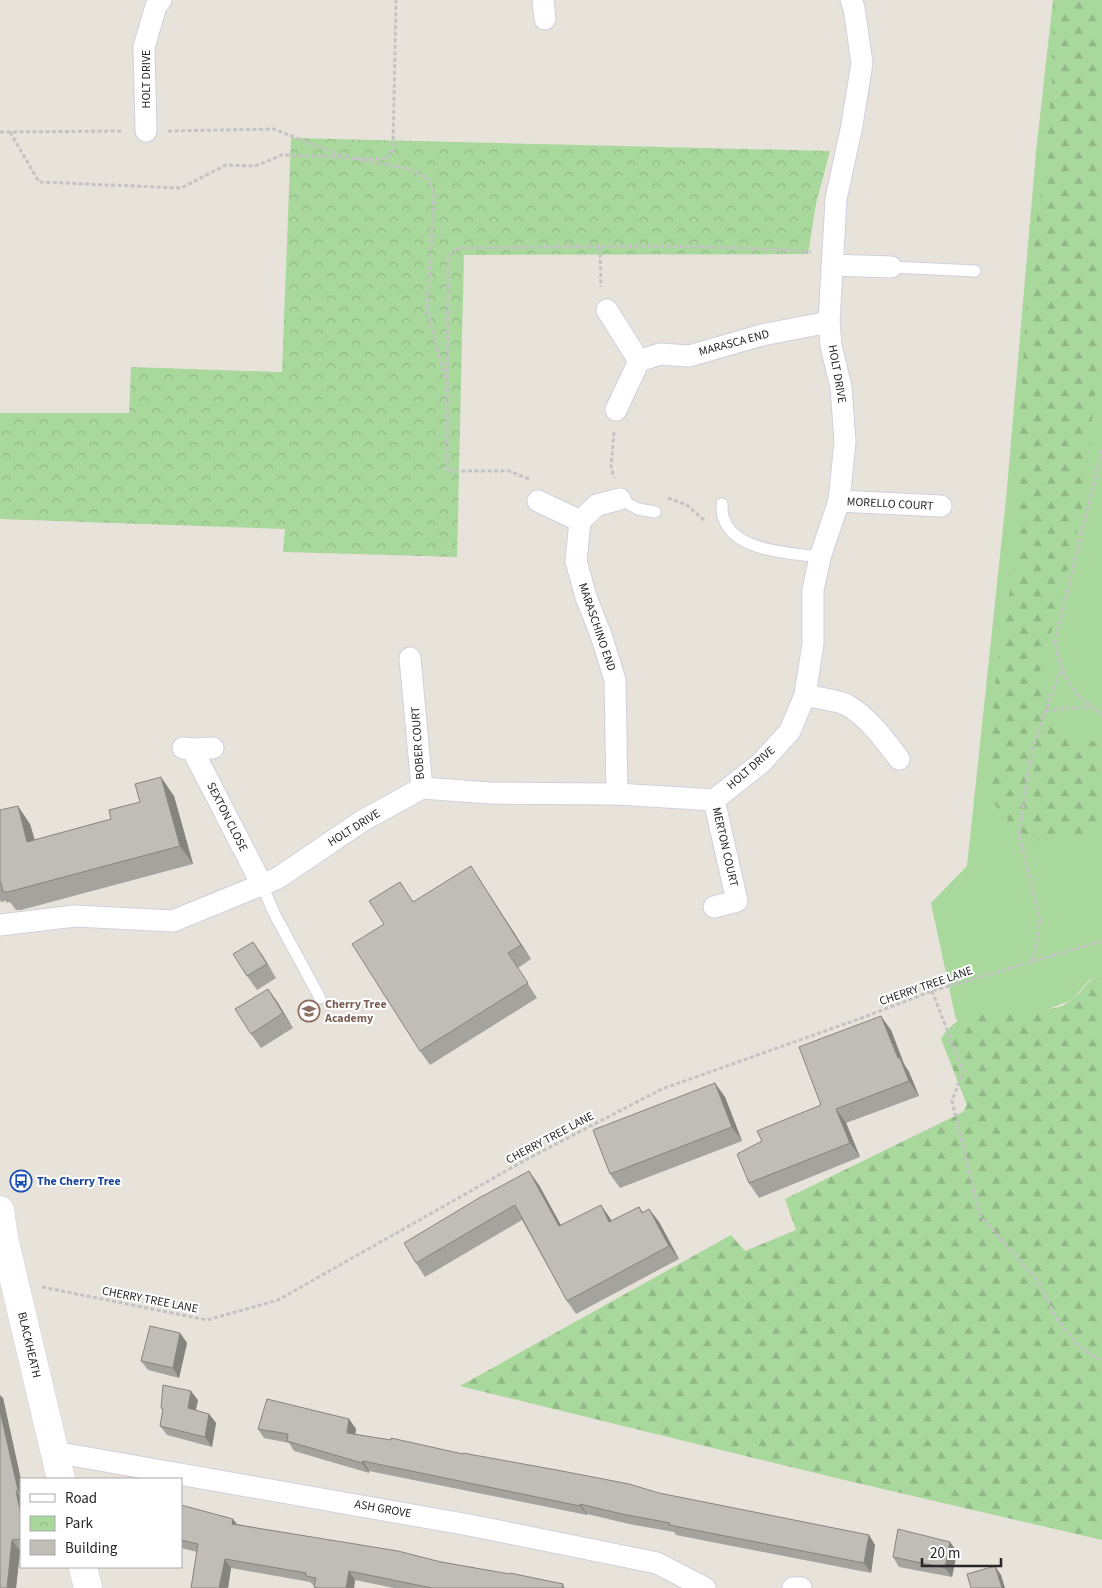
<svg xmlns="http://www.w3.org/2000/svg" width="1102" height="1588" font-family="'Source Sans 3',sans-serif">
	<defs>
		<pattern id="forest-firs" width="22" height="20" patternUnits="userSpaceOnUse" patternTransform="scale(1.25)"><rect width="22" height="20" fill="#a9d89c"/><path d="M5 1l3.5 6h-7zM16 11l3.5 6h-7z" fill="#91b986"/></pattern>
		<pattern id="park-crowns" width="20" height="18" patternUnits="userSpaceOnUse" patternTransform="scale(1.25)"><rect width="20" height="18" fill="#a9d89c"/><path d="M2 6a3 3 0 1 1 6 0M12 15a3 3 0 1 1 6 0" fill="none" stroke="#91b986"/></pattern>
	</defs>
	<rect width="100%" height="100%" fill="#e8e3da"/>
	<polygon fill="#a9d89c" points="1053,0 1102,0 1102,976 1089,980 1072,1000 1046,1010 986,1021 956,1020 931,903 967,866 1006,499 1036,152"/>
	<g fill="url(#forest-firs)">
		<polygon points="1053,0 1102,0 1102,331 1082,510 1061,597 1040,671 1053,729 1102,744 1102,834 1025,842 985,792 996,674 1015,560 1020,416 1027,293 1043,172 1052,85"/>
		<path d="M 1102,976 L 1102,1540 L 836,1478 L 460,1386 L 731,1235 L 745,1251 L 796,1230 L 785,1199 L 963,1112 L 967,1105 L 941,1039 C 967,996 1015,1018 1055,1008 C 1065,1006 1074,999 1081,991 C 1084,988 1087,982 1091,980 C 1094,978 1099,977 1102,976 Z"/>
	</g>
	<polygon fill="url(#park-crowns)" points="291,138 830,151 816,204 808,254 464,255 457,557 283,552 285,529 0,519 0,413 129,413 131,367 282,372"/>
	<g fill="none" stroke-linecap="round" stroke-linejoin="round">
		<g stroke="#cfd0de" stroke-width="13">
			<g id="lane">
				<polyline points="891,267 975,271"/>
				<polyline points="620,499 638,509 655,512"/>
				<path d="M 722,504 C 722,508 722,515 724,519 C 735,552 792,553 820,557"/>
				<polyline points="262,885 274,913 320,998"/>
			</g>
		</g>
		<g stroke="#cfd0de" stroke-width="23">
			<g id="street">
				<polyline points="543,0 545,19"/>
				<polyline points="146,131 144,47 156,6 161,0"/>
				<polyline points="832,265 891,267"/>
				<polyline points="607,310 639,361"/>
				<polyline points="616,410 639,361 660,354 689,356 762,335 829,322"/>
				<polyline points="538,501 580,521 576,561 586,597 601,635 615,680 617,794"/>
				<polyline points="839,501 941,506"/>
				<polyline points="580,521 597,505 620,499"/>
				<polyline points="410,658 422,788"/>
				<path d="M 805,695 C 817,698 837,700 847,705 C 869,718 884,739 899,759"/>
				<polyline points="183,748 192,749 262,885"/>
				<polyline points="192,749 213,748"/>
				<polyline points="714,800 737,901 714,907"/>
				<polyline points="0,925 75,916 173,921 278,878 362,821 422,788 490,793 617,794 714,800 761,763 790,731 805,695 813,644 813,590 820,557 839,501 845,442 841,387 831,346 829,322 836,199 852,125 862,63 854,8 851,0"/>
				<polyline points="54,1452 469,1525 657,1563 705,1588"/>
				<polyline points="793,1588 801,1588"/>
			</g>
		</g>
		<g stroke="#cfd0de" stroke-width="29">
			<g id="secondary">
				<polyline points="0,1210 4,1238 61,1479"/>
				<polyline points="83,1567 88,1588"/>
			</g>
		</g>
		<g stroke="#c3c3c3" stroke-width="3" stroke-dasharray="4 2.5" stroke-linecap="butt">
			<polyline points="168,131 274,129 345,157 410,169 429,179 434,195 427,311 446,379"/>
			<polyline points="0,132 122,131"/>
			<polyline points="10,132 39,182 181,188 226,165 255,166 282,155 342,157"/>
			<polyline points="356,158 387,159 393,149 396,0"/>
			<polyline points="600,247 601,287"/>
			<polyline points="614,432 611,466 614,478"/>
			<polyline points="1102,450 1055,642 1061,668 1077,695 1102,715"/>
			<path d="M 529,479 L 509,471 L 447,471 L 448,257 L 457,248 C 575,247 693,243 811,252"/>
			<polyline points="668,498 687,505 705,521"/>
			<polyline points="1046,711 1090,706"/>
			<polyline points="1033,961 1040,920 1019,835 1031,752 1061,668"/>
			<polyline points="932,991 963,1071 952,1101 980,1216 1038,1281 1056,1318 1082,1349 1102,1361"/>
			<polyline points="42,1287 207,1320 278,1300 529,1158 662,1089 867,1016 932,991 1102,941"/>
		</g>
		<use href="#lane" stroke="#fff" stroke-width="11"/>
		<use href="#street" stroke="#fff" stroke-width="21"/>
		<use href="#secondary" stroke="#fff" stroke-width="28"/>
	</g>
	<g fill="#a5a39d">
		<polygon points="174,796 193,864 21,910 16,910 10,902 7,903 6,901 1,902 0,900 0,810 30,824 35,840 111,819"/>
		<polygon points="480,880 531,959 518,968 537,998 430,1065 420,1051 384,924 414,902"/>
		<polygon points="253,942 276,978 257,990 247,976"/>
		<polygon points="268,989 278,1003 293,1028 261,1048 251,1034"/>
		<polygon points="891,1030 904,1064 909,1072 919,1096 846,1123 860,1157 759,1198 749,1183 762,1141 821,1105"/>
		<polygon points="725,1097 742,1141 620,1188 610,1174"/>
		<polygon points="539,1185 561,1226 610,1218 611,1221 639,1207 643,1212 649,1209 659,1222 679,1259 576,1314 567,1301 522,1220 425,1277 416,1263"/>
		<polygon points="180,1333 187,1343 179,1378 148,1370 141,1361"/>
		<polygon points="3,1398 21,1480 21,1551 20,1551 16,1588 0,1588"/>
		<polygon points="198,1400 196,1410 209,1414 216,1423 212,1447 167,1435 160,1426 163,1411 161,1408"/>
		<polygon points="349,1419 356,1429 355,1434 463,1454 869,1535 875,1545 871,1573 676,1535 674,1532 629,1524 587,1514 587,1515 369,1471 369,1473 294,1451 289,1443 264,1438 258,1429"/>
		<polygon points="181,1505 233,1519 237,1524 563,1584 565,1588 394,1588 355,1580 354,1588 315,1588 315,1586 313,1585 310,1582 231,1568 228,1588 191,1588 197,1552 181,1548"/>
		<polygon points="950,1542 957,1552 952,1577 899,1567 893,1557"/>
	</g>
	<g fill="#86847f">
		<polygon points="161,777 174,796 193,864 180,846"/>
		<polygon points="18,806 30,824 40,860 27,842"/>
		<polygon points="471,866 480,880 531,959 521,945"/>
		<polygon points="253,942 263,956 276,978 267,964"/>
		<polygon points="268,989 278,1003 293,1028 283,1013"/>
		<polygon points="881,1016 891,1030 904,1064 909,1072 919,1096 909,1081 898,1058"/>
		<polygon points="715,1083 725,1097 742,1141 732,1127"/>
		<polygon points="836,1109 846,1123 860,1157 850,1143"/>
		<polygon points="529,1171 539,1185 569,1240 559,1226"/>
		<polygon points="601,1205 610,1218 619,1235 609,1222"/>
		<polygon points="649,1209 659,1222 679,1259 669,1246"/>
		<polygon points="180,1333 187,1343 179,1378 173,1368"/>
		<polygon points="191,1391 198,1400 194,1417 188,1408"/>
		<polygon points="0,1395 3,1398 21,1480 21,1495 18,1490 0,1411"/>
		<polygon points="209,1414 216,1423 212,1447 205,1437"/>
		<polygon points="349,1419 356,1429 354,1443 347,1433"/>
		<polygon points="363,1461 369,1471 369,1473 362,1463"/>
		<polygon points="16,1491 21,1498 21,1515"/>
		<polygon points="580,1504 587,1514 587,1515 580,1506"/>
		<polygon points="233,1519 239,1528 232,1524"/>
		<polygon points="869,1535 875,1545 871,1573 864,1563"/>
		<polygon points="12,1540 20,1551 16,1588 7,1588"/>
		<polygon points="950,1542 957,1552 952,1577 945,1568"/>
		<polygon points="225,1559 231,1568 228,1588 219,1588"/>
		<polygon points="995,1566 1001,1575 1005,1588 1002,1588"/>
		<polygon points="349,1571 355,1580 354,1588 346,1588"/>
	</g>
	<g fill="#c0bdb6" stroke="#86847f">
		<polygon points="161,777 180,846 8,892 3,892 1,883 0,883 0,810 18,806 27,842 111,819 109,810 140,802 135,784"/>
		<polygon points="471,866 521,945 508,953 528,983 420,1051 352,944 384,924 369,901 400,882 413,902"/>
		<polygon points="253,942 267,964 247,976 233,954"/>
		<polygon points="268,989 283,1013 251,1034 235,1009"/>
		<polygon points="881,1016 898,1058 900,1058 909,1081 836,1109 850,1143 749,1183 737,1154 762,1141 757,1131 821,1105 799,1047"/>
		<polygon points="715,1083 732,1127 610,1174 593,1130"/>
		<polygon points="529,1171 559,1226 601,1205 609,1222 639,1207 642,1213 649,1209 669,1246 567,1301 515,1205 416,1263 404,1243 479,1198"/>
		<polygon points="150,1326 180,1333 173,1368 141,1361"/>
		<polygon points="163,1385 191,1391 188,1408 209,1414 205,1437 160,1426 163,1409 161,1408"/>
		<polygon points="267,1399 349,1419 347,1433 391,1440 391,1438 463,1454 463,1453 562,1471 629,1484 659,1493 869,1535 864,1563 669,1525 670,1523 622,1514 580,1504 580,1506 363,1461 362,1463 287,1441 288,1434 258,1429"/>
		<polygon points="0,1411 18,1490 16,1491 21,1515 21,1539 12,1540 7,1588 0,1588"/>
		<polygon points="181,1505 233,1519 232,1524 398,1551 441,1562 510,1574 510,1573 563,1584 562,1588 432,1588 349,1571 346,1588 318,1588 314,1587 316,1578 306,1576 306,1573 225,1559 219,1588 191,1588 198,1544 181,1540"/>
		<polygon points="898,1529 950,1542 945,1568 893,1557"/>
		<polygon points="995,1566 1002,1588 971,1588 967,1574"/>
	</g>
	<defs>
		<g id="school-ring" transform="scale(1.125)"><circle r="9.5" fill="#fff" stroke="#8d6e63" stroke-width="1.5"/><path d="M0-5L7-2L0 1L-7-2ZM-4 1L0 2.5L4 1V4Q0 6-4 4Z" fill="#8d6e63"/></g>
		<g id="bus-ring" transform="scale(1.125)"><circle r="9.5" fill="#fff" stroke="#1a4fb4" stroke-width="1.5"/><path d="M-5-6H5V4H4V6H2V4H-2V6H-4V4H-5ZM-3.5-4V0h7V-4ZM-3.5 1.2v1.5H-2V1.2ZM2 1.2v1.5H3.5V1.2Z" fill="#1a4fb4"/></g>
	</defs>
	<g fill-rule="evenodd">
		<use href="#school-ring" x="309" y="1011"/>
		<use href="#bus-ring" x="21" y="1181"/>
	</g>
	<g text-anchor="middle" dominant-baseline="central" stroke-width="4" stroke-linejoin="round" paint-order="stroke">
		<g font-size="12" fill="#272727" stroke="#fff">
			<text transform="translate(146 79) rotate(-90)">HOLT DRIVE</text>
			<text transform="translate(734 343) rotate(-15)">MARASCA END</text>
			<text transform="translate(837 374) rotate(80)">HOLT DRIVE</text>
			<text transform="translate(890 504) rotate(3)">MORELLO COURT</text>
			<text transform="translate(597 627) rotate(71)">MARASCHINO END</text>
			<text transform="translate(418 743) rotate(-94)">BOBER COURT</text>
			<text transform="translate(751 768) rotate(-41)">HOLT DRIVE</text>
			<text transform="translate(227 817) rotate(63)">SEXTON CLOSE</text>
			<text transform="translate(354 828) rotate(-32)">HOLT DRIVE</text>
			<text transform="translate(725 847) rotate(77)">MERTON COURT</text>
			<text transform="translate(926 986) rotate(-19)">CHERRY TREE LANE</text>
			<text transform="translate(550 1138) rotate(-28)">CHERRY TREE LANE</text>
			<text transform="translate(150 1300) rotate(11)">CHERRY TREE LANE</text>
			<text transform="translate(29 1345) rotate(77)">BLACKHEATH</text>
			<text transform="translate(383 1509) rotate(10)">ASH GROVE</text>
		</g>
		<g font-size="12" font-weight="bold" fill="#785e54" stroke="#fff" text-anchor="start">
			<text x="325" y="1004">Cherry Tree<tspan x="325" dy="14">Academy</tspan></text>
		</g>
		<g font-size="12" font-weight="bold" fill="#164399" stroke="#fff" text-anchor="start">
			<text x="37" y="1181">The Cherry Tree</text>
		</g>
	</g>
	<rect x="20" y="1478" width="162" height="90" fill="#ffffff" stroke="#a9a9a9"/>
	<rect x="30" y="1494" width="25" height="8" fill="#ffffff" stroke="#a9a9a9"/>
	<text x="65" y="1503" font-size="15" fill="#272727">Road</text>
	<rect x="30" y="1516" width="25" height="15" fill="url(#park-crowns)" stroke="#a9a9a9"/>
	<text x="65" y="1528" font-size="15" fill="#272727">Park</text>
	<rect x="30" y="1540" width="25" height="15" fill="#c0bdb6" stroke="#a9a9a9"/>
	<text x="65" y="1553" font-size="15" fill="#272727">Building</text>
	<path d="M922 1558v8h79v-8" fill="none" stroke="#272727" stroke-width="2.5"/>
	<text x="930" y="1558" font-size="15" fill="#272727" stroke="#ffffff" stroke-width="4" paint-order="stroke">20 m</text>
</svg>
